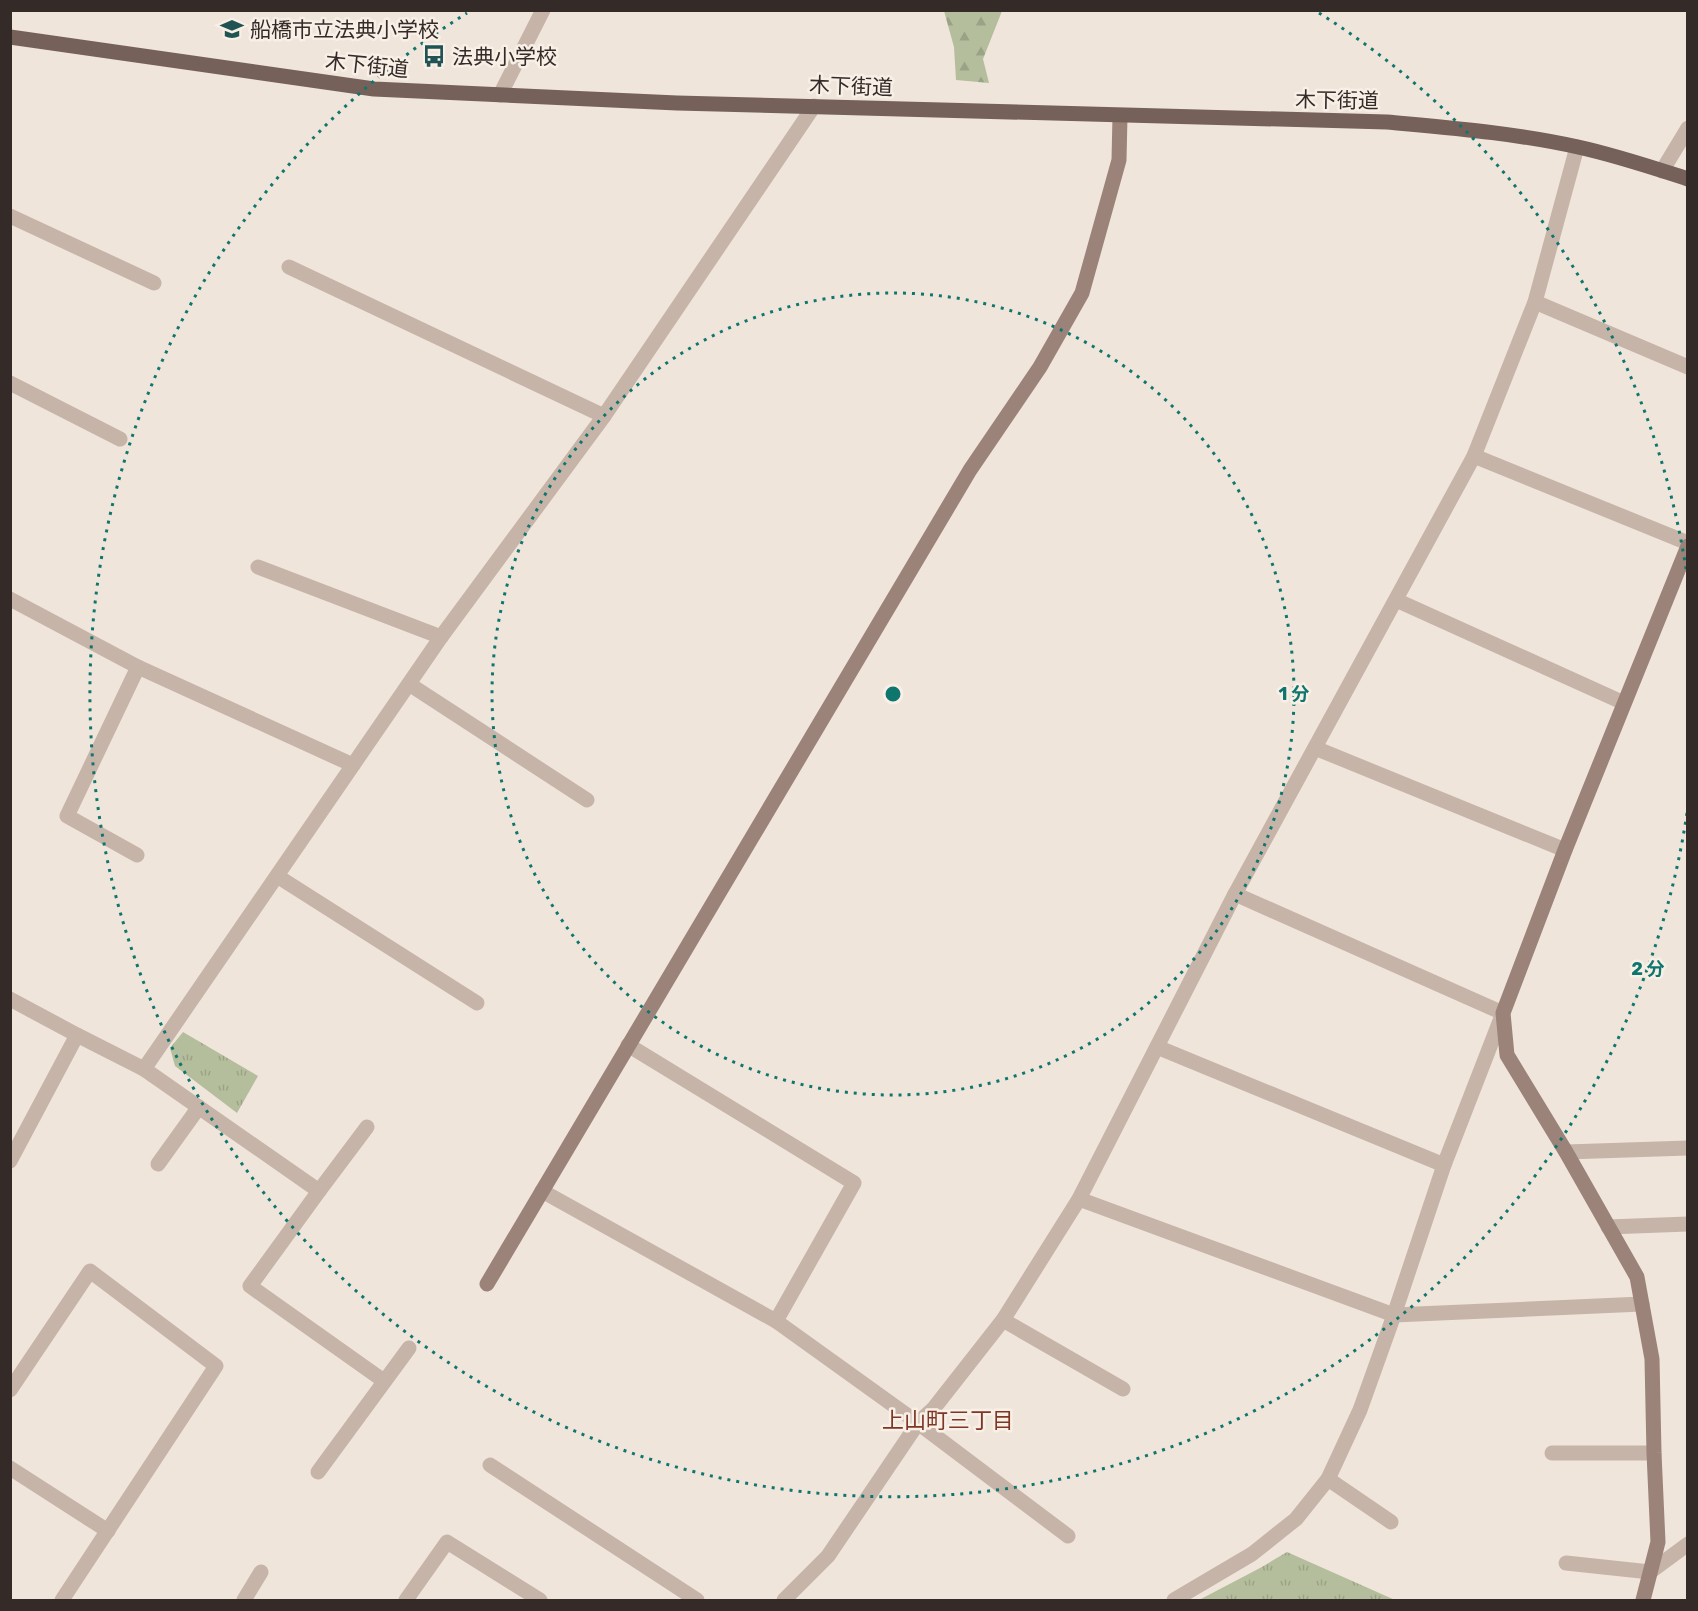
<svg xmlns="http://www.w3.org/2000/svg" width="1698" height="1611" font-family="Rubik,'Noto Sans JP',sans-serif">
	<defs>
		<pattern id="forest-firs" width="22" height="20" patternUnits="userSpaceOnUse" patternTransform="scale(1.5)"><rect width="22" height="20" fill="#b4be9c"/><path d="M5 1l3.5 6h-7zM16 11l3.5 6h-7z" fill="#9ba386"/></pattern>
		<pattern id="park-tufts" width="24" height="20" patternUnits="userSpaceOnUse" patternTransform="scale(1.5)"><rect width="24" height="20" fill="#b4be9c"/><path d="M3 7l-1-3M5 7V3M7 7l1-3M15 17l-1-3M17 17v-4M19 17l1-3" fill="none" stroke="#9ba386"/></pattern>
	</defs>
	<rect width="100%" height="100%" fill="#f0e5db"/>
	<polygon fill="url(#forest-firs)" points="944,11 1002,11 983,59 989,83 956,80 954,47"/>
	<g fill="url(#park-tufts)">
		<polygon points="183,1032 258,1076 237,1113 175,1066 170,1048"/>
		<polygon points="1287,1552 1395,1600 1199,1600 1260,1568"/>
	</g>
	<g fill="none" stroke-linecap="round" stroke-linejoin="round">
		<g stroke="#c7b4a8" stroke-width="15">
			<polyline points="1662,171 1688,128"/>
			<polyline points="10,216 154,283"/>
			<polyline points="1535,302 1688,367"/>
			<polyline points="10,383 120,439"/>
			<polyline points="1474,456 1688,543"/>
			<polyline points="258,567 441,637"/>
			<polyline points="1396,600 1624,703"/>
			<polyline points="1315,748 1565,850"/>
			<polyline points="277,876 477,1003"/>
			<polyline points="1566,1152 1688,1148"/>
			<polyline points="10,1161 77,1035"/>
			<polyline points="158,1164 199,1107"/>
			<polyline points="1608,1227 1688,1224"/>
			<polyline points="1003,1320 1123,1389"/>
			<polyline points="1552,1453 1654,1453"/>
			<polyline points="1328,1479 1391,1522"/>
			<polyline points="1566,1563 1650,1572"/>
		</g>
		<g stroke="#c7b4a8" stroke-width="15">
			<polyline points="500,95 543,10"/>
			<polyline points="289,267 604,416"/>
			<polyline points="10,599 138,667 353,765"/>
			<polyline points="409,684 587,800"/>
			<polyline points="137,855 67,816 138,667"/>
			<polyline points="10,999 77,1035 144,1069 441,637 604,416 814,106"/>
			<polyline points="628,1045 854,1183 776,1321"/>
			<polyline points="1157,1047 1444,1165"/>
			<polyline points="144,1069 319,1191"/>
			<polyline points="367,1127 319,1191 250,1286 384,1381"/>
			<polyline points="542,1191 776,1321 918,1423 934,1408 1003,1320 1079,1199 1235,894 1474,456 1535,302 1577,147"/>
			<polyline points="1079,1199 1394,1315 1642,1304"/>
			<polyline points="10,1390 90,1271 216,1366 62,1600"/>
			<polyline points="490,1465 697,1600"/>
			<polyline points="10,1468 108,1531"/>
			<polyline points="318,1472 409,1348"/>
			<polyline points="1650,1572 1688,1544"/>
			<polyline points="244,1600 261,1572"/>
			<polyline points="406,1600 447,1542 540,1600"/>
			<polyline points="784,1600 828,1556 918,1423 1068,1536"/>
			<polyline points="1174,1600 1252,1554 1296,1519 1328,1479 1360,1410 1394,1315 1444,1165 1503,1013 1235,894"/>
		</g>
		<g stroke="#9b8379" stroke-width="15">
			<polyline points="487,1284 970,470 1040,367 1082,293 1119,160 1120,116"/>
			<polyline points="1643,1600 1658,1542 1654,1453 1652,1359 1637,1277 1566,1152 1507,1055 1503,1013 1565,850 1688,546"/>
		</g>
		<path stroke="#756159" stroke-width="15" d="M 10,37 L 374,89 L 677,103 L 1387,122 C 1451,128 1515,133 1578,147 C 1615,155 1651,167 1688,179"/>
	</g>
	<g fill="none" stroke="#0f766e" stroke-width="3" stroke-dasharray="3 6">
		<circle cx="893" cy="694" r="401"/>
		<path d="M1687 813A803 803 0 1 1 467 13M1319 13A803 803 0 0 1 1687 575"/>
	</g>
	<defs>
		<g id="school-bare" transform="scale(1.8)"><path d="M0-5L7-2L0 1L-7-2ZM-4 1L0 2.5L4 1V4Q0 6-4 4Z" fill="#205353" stroke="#f8efe7" stroke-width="2.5" paint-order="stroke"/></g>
		<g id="bus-bare" transform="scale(1.8)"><path d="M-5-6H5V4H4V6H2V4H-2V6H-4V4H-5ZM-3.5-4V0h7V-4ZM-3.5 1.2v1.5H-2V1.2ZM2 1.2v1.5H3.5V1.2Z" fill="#205353" stroke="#f8efe7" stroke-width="2.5" paint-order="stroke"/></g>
	</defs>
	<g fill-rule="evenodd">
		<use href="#school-bare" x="232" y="29"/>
		<use href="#bus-bare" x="434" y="56"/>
	</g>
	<g text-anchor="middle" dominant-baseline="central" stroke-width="5" stroke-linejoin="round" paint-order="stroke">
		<g font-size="21" fill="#342b28" stroke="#f8efe7" text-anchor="start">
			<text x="250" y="29">船橋市立法典小学校</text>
			<text x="452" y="56">法典小学校</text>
		</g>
		<g font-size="21" fill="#342b28" stroke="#f8efe7">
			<text transform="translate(367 65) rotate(6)">木下街道</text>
			<text transform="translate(851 86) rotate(2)">木下街道</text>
			<text transform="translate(1337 100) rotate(1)">木下街道</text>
		</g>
		<g font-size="22" fill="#7e3625" stroke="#f8efe7">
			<text x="948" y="1420">上山町三丁目</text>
		</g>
	</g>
	<circle cx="893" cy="694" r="9" fill="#0f766e" stroke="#f8efe7" stroke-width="3"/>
	<g font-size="18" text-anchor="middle" font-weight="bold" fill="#0f766e" stroke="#f8efe7" stroke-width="5" stroke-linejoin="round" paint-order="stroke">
		<text x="1294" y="700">1 分</text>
		<text x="1648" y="975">2 分</text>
	</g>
	<rect width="1698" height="1611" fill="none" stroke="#342b28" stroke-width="24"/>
</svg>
